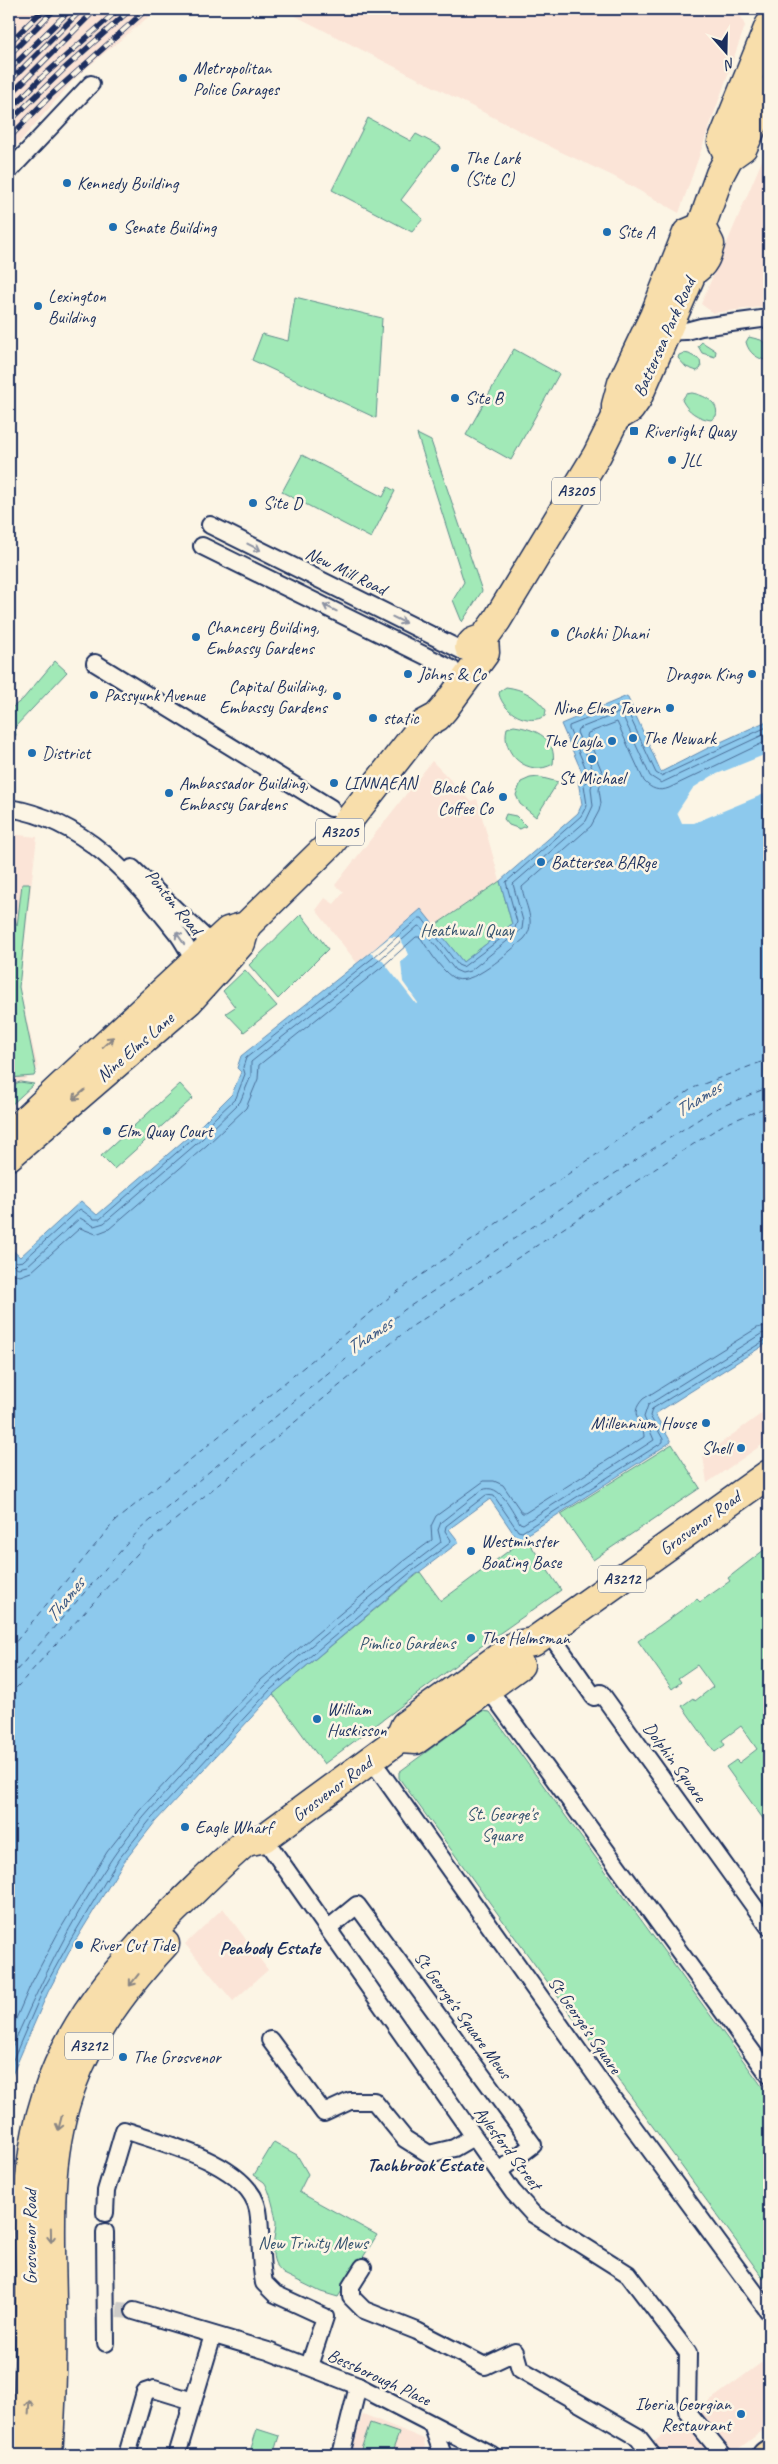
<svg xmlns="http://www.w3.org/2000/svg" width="778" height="2464" font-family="Caveat,sans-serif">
	<rect width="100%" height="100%" fill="#fcf5e5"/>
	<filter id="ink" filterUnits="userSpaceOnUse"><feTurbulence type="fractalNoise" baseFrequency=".02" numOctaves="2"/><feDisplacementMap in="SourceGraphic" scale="10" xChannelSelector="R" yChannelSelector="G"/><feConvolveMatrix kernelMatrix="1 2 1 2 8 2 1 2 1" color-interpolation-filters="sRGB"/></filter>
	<g filter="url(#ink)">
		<g fill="#fbe4d7">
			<polygon points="9,9 158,9 78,75 9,154"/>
			<polygon points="282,9 738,9 745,26 679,213 613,176 559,151"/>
			<polygon points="769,144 769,306 713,313 701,304"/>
			<polygon points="432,761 471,801 477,799 500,881 434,926 421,910 357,963 316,910 325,898 334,904 344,892 335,885"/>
			<polygon points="9,834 37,837 19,987 38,1068 9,1093"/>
			<polygon points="765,1411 769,1416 769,1440 707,1483 703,1456"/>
			<polygon points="223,1908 268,1970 233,2001 185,1944"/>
			<polygon points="769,2357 769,2426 730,2455 636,2455"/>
			<polygon points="363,2414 424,2439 426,2455 350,2455"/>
		</g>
		<g fill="#a1e9b7" stroke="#5e8c8a">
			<polygon points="368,118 411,141 416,134 441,147 401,200 423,219 412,232 332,190"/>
			<polygon points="295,297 382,318 376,418 252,360 262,334 288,341"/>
			<path d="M 749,337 L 761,340 L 769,347 L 769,361 C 758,359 749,354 746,342 Z"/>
			<polygon points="702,342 716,351 715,357 702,353 698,346"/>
			<polygon points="514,349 559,374 511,460 466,435"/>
			<polygon points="684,353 689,354 700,360 701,368 697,371 686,367 678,358 679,355"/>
			<path d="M 692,393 C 703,395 720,402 716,416 L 711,420 C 698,418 688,412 682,400 L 686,394 Z"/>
			<polygon points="417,434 431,441 482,591 462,622 453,600 464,582"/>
			<polygon points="302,455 383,497 388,487 395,491 371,538 282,492"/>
			<polygon points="55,661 67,672 14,728 16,735 9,743 9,710 23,699"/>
			<path d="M 506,687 C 523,689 535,696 546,710 L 545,716 C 528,726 504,713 499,694 L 500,691 Z"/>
			<path d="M 514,726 C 536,729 557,738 553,764 C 529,778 500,754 507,728 Z"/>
			<polygon points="539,777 558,782 536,817 520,804 516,795 521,782 530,778"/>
			<polygon points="506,814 516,816 526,826 520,829 509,825 504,819"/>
			<polygon points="500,881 512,924 463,962 434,926"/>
			<polygon points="22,884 30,884 19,987 36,1071 34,1076 9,1078 9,1058 13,1043 9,1044 11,981 9,981 15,927 9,929 9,901 17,926"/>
			<polygon points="301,914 328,949 278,999 249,965"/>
			<polygon points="245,970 277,1006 244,1032 226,1013 235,1007 223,991"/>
			<polygon points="20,1082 34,1084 9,1107 9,1086"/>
			<polygon points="180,1084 193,1098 114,1169 101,1156"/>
			<polygon points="672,1444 700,1488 593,1560 561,1514"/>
			<polygon points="526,1538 561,1590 473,1652 324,1764 273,1694 420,1572 441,1601"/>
			<polygon points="769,1546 769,1827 726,1767 736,1760 739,1763 757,1749 741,1726 722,1740 725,1745 715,1752 682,1706 693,1698 695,1701 713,1687 697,1665 678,1678 681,1682 672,1689 638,1641 697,1599 700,1602 730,1581 728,1578"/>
			<polygon points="482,1711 490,1712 769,2096 769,2274 763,2278 399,1778 399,1772"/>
			<path d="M 274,2142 L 297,2155 L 308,2174 L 299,2192 L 377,2235 L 338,2297 L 321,2292 L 284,2274 C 266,2260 275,2242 276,2223 C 276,2216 269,2187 264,2182 C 261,2180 257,2177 254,2175 Z"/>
			<polygon points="370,2423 399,2433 391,2455 359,2455"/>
			<polygon points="257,2429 279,2436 273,2455 249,2455"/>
		</g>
		<polygon fill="#8dc9ed" stroke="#5f8bb4" points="627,696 661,772 712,746 769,720 769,1342 655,1414 671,1442 518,1540 490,1499 449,1529 459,1542 414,1576 273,1694 155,1822 123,1863 74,1943 48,1992 9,2082 9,1247 20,1257 81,1201 97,1215 195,1131 232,1094 241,1072 237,1068 241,1056 370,953 421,909 463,962 512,924 500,881 578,813 582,804 578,781 584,777 561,724"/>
		<g fill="#fcf5e5">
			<polygon points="769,753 769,792 694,823 682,823 677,812 693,788 712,776"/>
			<polygon points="390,937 399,937 405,947 408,955 401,962 403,982 418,1003 416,1004 382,960 370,953"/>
		</g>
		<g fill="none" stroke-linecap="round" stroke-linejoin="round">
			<g stroke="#496d97" stroke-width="1">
				<polyline points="9,1254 17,1262 23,1261 80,1209 94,1219 100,1219 198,1134 236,1098 245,1074 243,1067 246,1058 374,957 419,918 422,918 458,965 463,967 515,928 517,922 506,882 581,816 587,805 584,785 589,776 569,729 569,726 624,704 656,773 661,776 769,726"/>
				<polyline points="9,1263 18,1268 27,1266 80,1218 94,1226 104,1223 202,1139 240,1102 251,1076 251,1062 377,962 418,926 421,927 455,970 462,973 470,971 522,929 523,921 513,884 586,821 593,806 591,788 595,775 577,732 578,729 621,712 650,776 661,783 769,732"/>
				<path d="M 9,1273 L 20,1276 L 31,1272 L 80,1228 L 96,1234 L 109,1229 L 207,1145 L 246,1108 L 258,1079 L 259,1065 L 382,967 L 416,937 L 420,937 C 429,950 439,968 452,977 C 470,990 509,951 524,939 C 538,923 524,904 522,887 L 591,826 L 599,811 L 601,803 L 599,790 L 603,774 L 587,736 L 588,733 L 617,722 L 644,781 C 651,789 659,792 669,788 L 769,740"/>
				<path d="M 9,2035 L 31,1984 L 58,1933 L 107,1852 L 140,1810 L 261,1680 L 402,1562 L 432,1540 L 431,1526 L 436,1516 L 484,1481 L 494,1481 L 503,1485 L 522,1513 L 525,1513 L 644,1437 C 644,1422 627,1416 643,1399 L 757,1328 L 769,1325"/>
				<path d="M 9,2054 C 39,1986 71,1919 113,1857 C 132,1829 155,1804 178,1779 C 206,1747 235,1714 266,1685 C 322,1635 382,1587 441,1542 L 438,1530 L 441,1522 L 482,1490 C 500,1482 512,1511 520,1523 L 523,1524 L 654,1440 L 644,1417 L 648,1405 L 761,1334 L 769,1332"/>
				<polyline points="9,2069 43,1990 70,1941 118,1860 151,1819 270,1690 411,1572 450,1543 451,1540 445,1531 446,1526 486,1495 494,1496 518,1531 522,1532 663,1442 663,1439 650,1416 652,1409 769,1338"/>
			</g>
			<g stroke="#385682" stroke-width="1" stroke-dasharray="6 5" stroke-linecap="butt">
				<polyline points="9,1650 115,1521 391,1296 693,1088 769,1059"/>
				<polyline points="9,1679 139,1530 404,1310 713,1110 769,1087"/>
				<polyline points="9,1696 147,1543 411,1327 723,1125 769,1106"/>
			</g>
			<polyline stroke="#cfcdca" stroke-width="16" stroke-dasharray="16 8" stroke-linecap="butt" points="117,2310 134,2311"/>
			<g stroke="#1b2f5e" stroke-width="20">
				<g id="street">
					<polyline points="9,171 91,84"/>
					<polyline points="660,332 686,331 701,327 769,318"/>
					<polyline points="210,525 465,652"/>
					<polyline points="202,546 452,669"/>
					<polyline points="95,663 331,808"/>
					<path d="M 9,808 C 84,820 132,876 177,933 C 186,944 190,957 200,968"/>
					<polyline points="132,868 219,951"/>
					<polyline points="548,1631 594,1697 601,1693 769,1927"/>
					<polyline points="488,1688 769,2075"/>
					<polyline points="371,1759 607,2091 769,2312"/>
					<polyline points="264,1838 513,2192 533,2214 628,2274 688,2353 687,2411 723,2455"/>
					<polyline points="329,1928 357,1905 533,2145 499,2171"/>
					<polyline points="270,2040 324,2113 350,2101 374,2101 405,2139 429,2154 454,2148 473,2137"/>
					<path d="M 105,2213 L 106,2191 L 124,2130 C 163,2143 249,2164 258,2210 C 262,2234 259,2259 264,2283 L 275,2294 L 325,2317 L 309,2366"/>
					<polyline points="105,2232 106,2343"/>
					<polyline points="363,2267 351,2286 351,2297 364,2310 417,2331 485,2366 515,2352 520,2369 638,2437 652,2455"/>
					<polyline points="134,2311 268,2351 358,2386 492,2455"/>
					<polyline points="432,2425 443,2455"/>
					<polyline points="127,2455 145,2392 154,2389 193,2401"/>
					<polyline points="177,2455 213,2335"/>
					<polyline points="341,2455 358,2386"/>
				</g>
			</g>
			<g stroke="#1b2f5e" stroke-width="30">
				<polyline id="primary" points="766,2455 769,2453"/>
			</g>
			<g stroke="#1b2f5e" stroke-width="31">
				<g id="highway">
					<polyline points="729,157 722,142 769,26"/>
					<path d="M 616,417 L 630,409 L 637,399 L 693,271 C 704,265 707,256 710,244 L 701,227 L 720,174 L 729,157 L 743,147 L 769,91"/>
					<polyline points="469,647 473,642 484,638 497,620 597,455 616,417 616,405 622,383 654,316 687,233 701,227"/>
					<polyline points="9,1135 228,931 246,926 330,844 424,724 437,717 444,709 485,653 484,638"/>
					<polyline points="9,1156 189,1001 241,943 246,926"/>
					<polyline points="399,1739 416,1740 520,1665"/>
					<path d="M 25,2455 C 30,2396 30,2337 30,2278 C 29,2241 27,2204 31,2168 C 43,2057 98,1986 174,1910 C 198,1887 221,1863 246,1842 L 264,1838 L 399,1739 L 405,1725 L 516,1645 L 533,1642 L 769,1474"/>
					<path d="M 48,2455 C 52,2405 53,2354 52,2303 C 51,2228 45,2154 73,2082 C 92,2030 128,1984 165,1944"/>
				</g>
			</g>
			<use href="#street" stroke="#fcf5e5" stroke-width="16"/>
			<use href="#primary" stroke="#f8deab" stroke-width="26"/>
			<use href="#highway" stroke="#f8deab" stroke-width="28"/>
			<g stroke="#1b2f5e" stroke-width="5.5">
				<g id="rail">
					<polyline points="9,43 44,9"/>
					<polyline points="9,55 55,9"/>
					<polyline points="9,70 71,9"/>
					<polyline points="9,82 82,9"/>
					<polyline points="9,96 96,9"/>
					<polyline points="9,111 42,77 119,9"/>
					<polyline points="9,122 65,68 131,9"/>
					<polyline points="9,138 51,95 147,9"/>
				</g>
			</g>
			<use href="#rail" stroke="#fcf5e5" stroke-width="4" stroke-dasharray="11" stroke-linecap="butt"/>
		</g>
		<defs><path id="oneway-shaft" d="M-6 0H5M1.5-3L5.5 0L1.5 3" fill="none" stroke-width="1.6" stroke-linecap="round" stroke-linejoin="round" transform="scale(1.25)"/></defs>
		<g stroke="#8c92a2">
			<use href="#oneway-shaft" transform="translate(254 547) rotate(27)"/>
			<use href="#oneway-shaft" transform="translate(330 608) rotate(-154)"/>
			<use href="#oneway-shaft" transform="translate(399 620) rotate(26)"/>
			<use href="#oneway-shaft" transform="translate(180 938) rotate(-124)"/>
		</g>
		<g stroke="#8a8684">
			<use href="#oneway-shaft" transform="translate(108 1042) rotate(-43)"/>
			<use href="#oneway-shaft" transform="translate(79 1095) rotate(139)"/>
			<use href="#oneway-shaft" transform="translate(134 1980) rotate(128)"/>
			<use href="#oneway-shaft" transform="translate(60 2123) rotate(104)"/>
			<use href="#oneway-shaft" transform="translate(51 2235) rotate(89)"/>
			<use href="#oneway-shaft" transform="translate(29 2407) rotate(-87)"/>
		</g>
	</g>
	<g fill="#1f6fb2" stroke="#fcf5e5" stroke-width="2">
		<circle cx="183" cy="78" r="5"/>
		<circle cx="455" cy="168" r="5"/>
		<circle cx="67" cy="183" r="5"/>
		<circle cx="113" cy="227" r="5"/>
		<circle cx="607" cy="232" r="5"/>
		<circle cx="38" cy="306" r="5"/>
		<circle cx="455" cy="398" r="5"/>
		<rect x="629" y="426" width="10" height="10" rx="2.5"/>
		<circle cx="672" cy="460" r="5"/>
		<circle cx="253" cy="503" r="5"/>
		<circle cx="555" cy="633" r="5"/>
		<circle cx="196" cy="637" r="5"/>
		<circle cx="408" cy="674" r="5"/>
		<circle cx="752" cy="674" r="5"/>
		<circle cx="94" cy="695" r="5"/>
		<circle cx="337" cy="696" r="5"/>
		<circle cx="670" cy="708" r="5"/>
		<circle cx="373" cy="718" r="5"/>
		<circle cx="633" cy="738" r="5"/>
		<circle cx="612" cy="741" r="5"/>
		<circle cx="32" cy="753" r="5"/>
		<circle cx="592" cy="759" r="5"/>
		<circle cx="334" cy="783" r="5"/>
		<circle cx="169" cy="793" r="5"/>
		<circle cx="503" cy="797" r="5"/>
		<circle cx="541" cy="862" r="5"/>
		<circle cx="107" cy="1131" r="5"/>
		<circle cx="706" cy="1423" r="5"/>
		<circle cx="741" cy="1448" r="5"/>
		<circle cx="471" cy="1551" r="5"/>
		<circle cx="471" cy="1638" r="5"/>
		<circle cx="317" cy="1719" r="5"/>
		<circle cx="185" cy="1827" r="5"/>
		<circle cx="79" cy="1945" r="5"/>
		<circle cx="123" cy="2057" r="5"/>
		<circle cx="741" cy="2414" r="5"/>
	</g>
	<g text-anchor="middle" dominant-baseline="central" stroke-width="5" stroke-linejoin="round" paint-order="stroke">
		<g fill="#fcf5e5" stroke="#5e6a86" stroke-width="1">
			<rect x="552" y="477.5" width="48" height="27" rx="4"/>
			<rect x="316" y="818.5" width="48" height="27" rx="4"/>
			<rect x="598" y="1565.5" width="48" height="27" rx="4"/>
			<rect x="65" y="2032.5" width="48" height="27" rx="4"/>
		</g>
		<g font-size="16" font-weight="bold" fill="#1b2f5e">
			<text x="576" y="491">A3205</text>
			<text x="340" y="832">A3205</text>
			<text x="622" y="1579">A3212</text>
			<text x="89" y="2046">A3212</text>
		</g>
		<g font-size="18" fill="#1b2f5e" stroke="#fcf5e5" text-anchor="start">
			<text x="193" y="68">Metropolitan<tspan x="193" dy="21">Police Garages</tspan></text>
			<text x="465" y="158">The Lark<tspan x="465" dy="21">(Site C)</tspan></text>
			<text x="77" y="183">Kennedy Building</text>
			<text x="123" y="227">Senate Building</text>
			<text x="617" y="232">Site A</text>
			<text x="48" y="296">Lexington<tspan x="48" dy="21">Building</tspan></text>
			<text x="465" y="398">Site B</text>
			<text x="644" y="431">Riverlight Quay</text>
			<text x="682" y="460">JLL</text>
			<text x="263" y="503">Site D</text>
			<text x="206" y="627">Chancery Building,<tspan x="206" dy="21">Embassy Gardens</tspan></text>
			<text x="565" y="633">Chokhi Dhani</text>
			<text x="418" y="674">Johns &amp; Co</text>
			<text x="742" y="674" text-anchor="end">Dragon King</text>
			<text x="327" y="686" text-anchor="end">Capital Building,<tspan x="327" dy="21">Embassy Gardens</tspan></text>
			<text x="104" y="695">Passyunk Avenue</text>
			<text x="660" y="708" text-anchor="end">Nine Elms Tavern</text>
			<text x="383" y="718">static</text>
			<text x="643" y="738">The Newark</text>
			<text x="602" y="741" text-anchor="end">The Layla</text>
			<text x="42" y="753">District</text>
			<text x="592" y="778" text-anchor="middle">St Michael</text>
			<text x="179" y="783">Ambassador Building,<tspan x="179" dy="21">Embassy Gardens</tspan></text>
			<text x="344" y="783">LINNAEAN</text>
			<text x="493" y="787" text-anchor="end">Black Cab<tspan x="493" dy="21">Coffee Co</tspan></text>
			<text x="551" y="862">Battersea BARge</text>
			<text x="117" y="1131">Elm Quay Court</text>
			<text x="696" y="1423" text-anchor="end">Millennium House</text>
			<text x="731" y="1448" text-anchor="end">Shell</text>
			<text x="481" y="1541">Westminster<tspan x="481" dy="21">Boating Base</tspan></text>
			<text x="481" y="1638">The Helmsman</text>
			<text x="327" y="1709">William<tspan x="327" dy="21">Huskisson</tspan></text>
			<text x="195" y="1827">Eagle Wharf</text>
			<text x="89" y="1945">River Cut Tide</text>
			<text x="133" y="2057">The Grosvenor</text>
			<text x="731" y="2404" text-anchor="end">Iberia Georgian<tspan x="731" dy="21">Restaurant</tspan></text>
		</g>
		<g font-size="18" fill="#1b2f5e" stroke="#fcf5e5">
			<text transform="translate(664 337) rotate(-66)">Battersea Park Road</text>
			<text transform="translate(346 571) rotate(26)">New Mill Road</text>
			<text transform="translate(174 902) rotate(51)">Ponton Road</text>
			<text transform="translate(135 1047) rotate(-41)">Nine Elms Lane</text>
			<text transform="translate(700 1523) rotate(-36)">Grosvenor Road</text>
			<text transform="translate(675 1762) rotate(54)">Dolphin Square</text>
			<text transform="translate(332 1789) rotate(-37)">Grosvenor Road</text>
			<text transform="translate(463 2015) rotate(54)">St George's Square Mews</text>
			<text transform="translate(585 2025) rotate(55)">St George's Square</text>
			<text transform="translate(508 2148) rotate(53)">Aylesford Street</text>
			<text transform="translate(30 2237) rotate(-90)">Grosvenor Road</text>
			<text transform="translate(379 2377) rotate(25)">Bessborough Place</text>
		</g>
		<g font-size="18" fill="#365470" stroke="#fcf5e5">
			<text x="467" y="930">Heathwall Quay</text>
			<text x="407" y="1643">Pimlico Gardens</text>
			<text x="502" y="1814">St. George's<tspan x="502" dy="21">Square</tspan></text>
			<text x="313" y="2243">New Trinity Mews</text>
		</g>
		<g font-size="19" font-style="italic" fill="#385682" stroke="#fcf5e5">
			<text transform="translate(698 1099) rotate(-32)">Thames</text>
			<text transform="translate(369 1336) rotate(-34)">Thames</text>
			<text transform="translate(65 1600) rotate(-52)">Thames</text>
		</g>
		<g font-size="19" font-weight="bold" fill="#1b2f5e" stroke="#fcf5e5">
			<text x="270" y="1948">Peabody Estate</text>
			<text x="425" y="2165">Tachbrook Estate</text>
		</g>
	</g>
	<rect width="778" height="2464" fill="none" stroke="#fcf5e5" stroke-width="30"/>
	<rect x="15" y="15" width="748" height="2434" fill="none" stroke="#1b2f5e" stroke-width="2" filter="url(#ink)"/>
	<g transform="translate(726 52) rotate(160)" stroke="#fcf5e5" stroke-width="4" paint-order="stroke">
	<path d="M0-4L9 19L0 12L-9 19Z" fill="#1b2f5e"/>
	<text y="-8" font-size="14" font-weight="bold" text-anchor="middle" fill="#1b2f5e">N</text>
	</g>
</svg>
